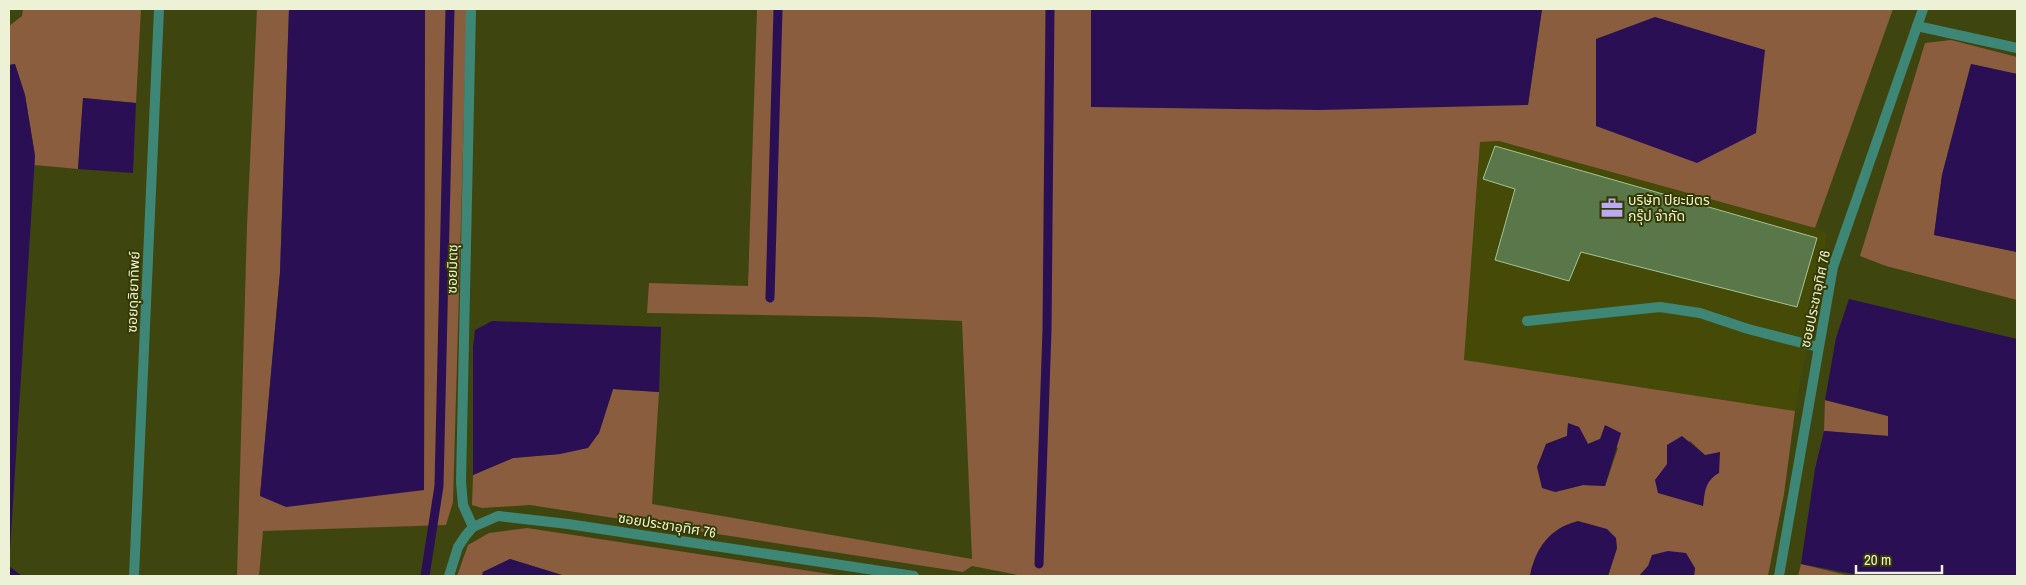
<svg xmlns="http://www.w3.org/2000/svg" width="2026" height="585" font-family="'Archivo Narrow','Noto Sans Thai',sans-serif">
	<rect width="100%" height="100%" fill="#3f450e"/>
	<polygon fill="#454b07" points="1498,141 1815,228 1827,234 1795,411 1464,360 1480,142"/>
	<g fill="#8a5d3f" fill-rule="evenodd">
		<polygon points="23,9 141,9 136,103 83,98 78,169 34,165 35,156 25,95 15,64 9,65 9,26 22,16"/>
		<polygon points="257,9 289,9 280,273 260,496 424,490 425,9 467,9 453,502 446,525 263,531 259,576 237,576 247,226"/>
		<path d="M 757,9 L 1091,9 L 1091,107 L 1528,105 L 1542,9 L 1893,9 L 1815,228 L 1499,141 L 1480,142 L 1464,360 L 1795,411 L 1784,494 L 1768,576 L 1694,576 L 1695,568 L 1648,566 L 1639,576 L 1608,576 L 1617,548 L 1532,566 L 1530,576 L 1023,576 L 972,566 L 963,572 L 530,505 L 482,508 L 472,505 L 473,475 L 513,458 L 560,454 L 599,433 L 613,389 L 659,392 L 652,504 L 972,559 L 962,321 L 869,317 L 647,313 L 649,283 L 748,286 ZM 1568,424 L 1579,427 L 1588,444 L 1600,439 L 1618,448 L 1605,486 L 1583,485 L 1555,492 L 1546,444 L 1567,436 ZM 1690,441 L 1705,455 L 1711,478 L 1705,487 L 1703,506 L 1655,480 Z"/>
		<polygon points="1951,40 2017,57 2017,74 1971,64 1942,175 1934,235 2017,252 2017,300 1886,266 1860,256 1925,43"/>
		<polygon points="1825,400 1888,416 1888,436 1824,431"/>
		<polygon points="527,528 843,576 565,576 510,559 483,572 482,576 457,576 468,545 489,533"/>
		<polygon points="1801,564 1850,576 1798,576"/>
	</g>
	<g fill="#2b0f54">
		<polygon points="289,9 425,9 424,490 286,507 260,496 280,273"/>
		<polygon points="1091,9 1542,9 1528,105 1319,110 1091,107"/>
		<polygon points="1655,17 1765,50 1756,133 1697,163 1596,126 1596,39"/>
		<polygon points="15,64 25,95 35,156 9,566 22,576 9,576 9,65"/>
		<polygon points="1971,64 2017,74 2017,252 1934,235 1942,175"/>
		<polygon points="83,98 136,103 133,173 78,169"/>
		<polygon points="1849,299 2017,339 2017,576 1863,576 1801,564 1815,469 1824,431 1888,436 1888,416 1825,400 1836,338"/>
		<polygon points="492,321 661,327 659,392 613,389 599,433 588,448 560,454 513,458 473,475 473,347 475,330"/>
		<polygon points="1568,423 1579,427 1588,444 1600,439 1605,425 1621,433 1605,486 1583,485 1555,492 1542,488 1537,467 1546,444 1567,436"/>
		<path d="M 1682,436 L 1705,455 L 1720,452 L 1719,473 C 1705,481 1705,491 1703,506 L 1658,493 L 1655,480 L 1667,464 L 1667,445 Z"/>
		<path d="M 1578,521 L 1607,529 L 1616,538 L 1617,548 L 1608,576 L 1530,576 C 1535,548 1550,528 1578,521 Z"/>
		<polygon points="1668,551 1686,553 1695,568 1694,576 1639,576 1648,566 1652,555"/>
		<polygon points="510,559 565,576 482,576 483,572"/>
	</g>
	<g fill="none" stroke-linecap="round" stroke-linejoin="round">
		<g stroke="#2b0f54" stroke-width="9">
			<polyline points="770,298 778,9"/>
			<polyline points="1039,564 1047,330 1050,9"/>
			<polyline points="425,576 439,486 450,9"/>
		</g>
	</g>
	<polygon fill="#5a774a" stroke="#a3c393" points="1495,146 1817,238 1797,307 1581,252 1569,281 1495,260 1515,189 1483,179"/>
	<g fill="none" stroke-linecap="round" stroke-linejoin="round">
		<polyline stroke="#3e8776" stroke-width="10" points="1527,321 1660,307 1700,313 1748,329 1818,347"/>
		<g stroke="#3e8776" stroke-width="10">
			<polyline points="471,9 461,482 463,505 473,527"/>
			<polyline points="1917,26 2017,48"/>
			<polyline points="134,576 159,9"/>
			<polyline points="449,576 458,547 466,535 473,527 498,516 568,524 914,576"/>
			<polyline points="1779,576 1833,267 1923,9"/>
		</g>
	</g>
	<defs>
		<g id="office-bare" transform="scale(1.725)"><path d="M-6-3h4V-5.5h4V-3h4V5H-6ZM-1-4.5V-3h2v-1.5ZM-6 0V1H6V0Z" fill="#bca9f5" stroke="#353a00" stroke-width="2.5" paint-order="stroke"/></g>
	</defs>
	<g fill-rule="evenodd">
		<use href="#office-bare" x="1612" y="208"/>
	</g>
	<g text-anchor="middle" dominant-baseline="central" stroke-width="4" stroke-linejoin="round" paint-order="stroke">
		<g font-size="14" fill="#edf2d6" stroke="#353a00" text-anchor="start">
			<text x="1628" y="200">บริษัท ปิยะมิตร<tspan x="1628" dy="16">กรุ๊ป จำกัด</tspan></text>
		</g>
		<g font-size="14" fill="#edf2d6" stroke="#353a00">
			<text transform="translate(452 269) rotate(-89)">ซอยมิตซุ</text>
			<text transform="translate(133 292) rotate(-88)">ซอยดุลิยาทิพย์</text>
			<text transform="translate(1815 299) rotate(-78)">ซอยประชาอุทิศ 76</text>
			<text transform="translate(667 525) rotate(9)">ซอยประชาอุทิศ 76</text>
		</g>
	</g>
	<rect width="2026" height="585" fill="none" stroke="#edf2d6" stroke-width="20"/>
	<path d="M1856 565v8h86v-8" fill="none" stroke="#edf2d6" stroke-width="2.5"/>
	<text x="1864" y="565" font-size="15" fill="#edf2d6" stroke="#353a00" stroke-width="4" paint-order="stroke">20 m</text>
</svg>
